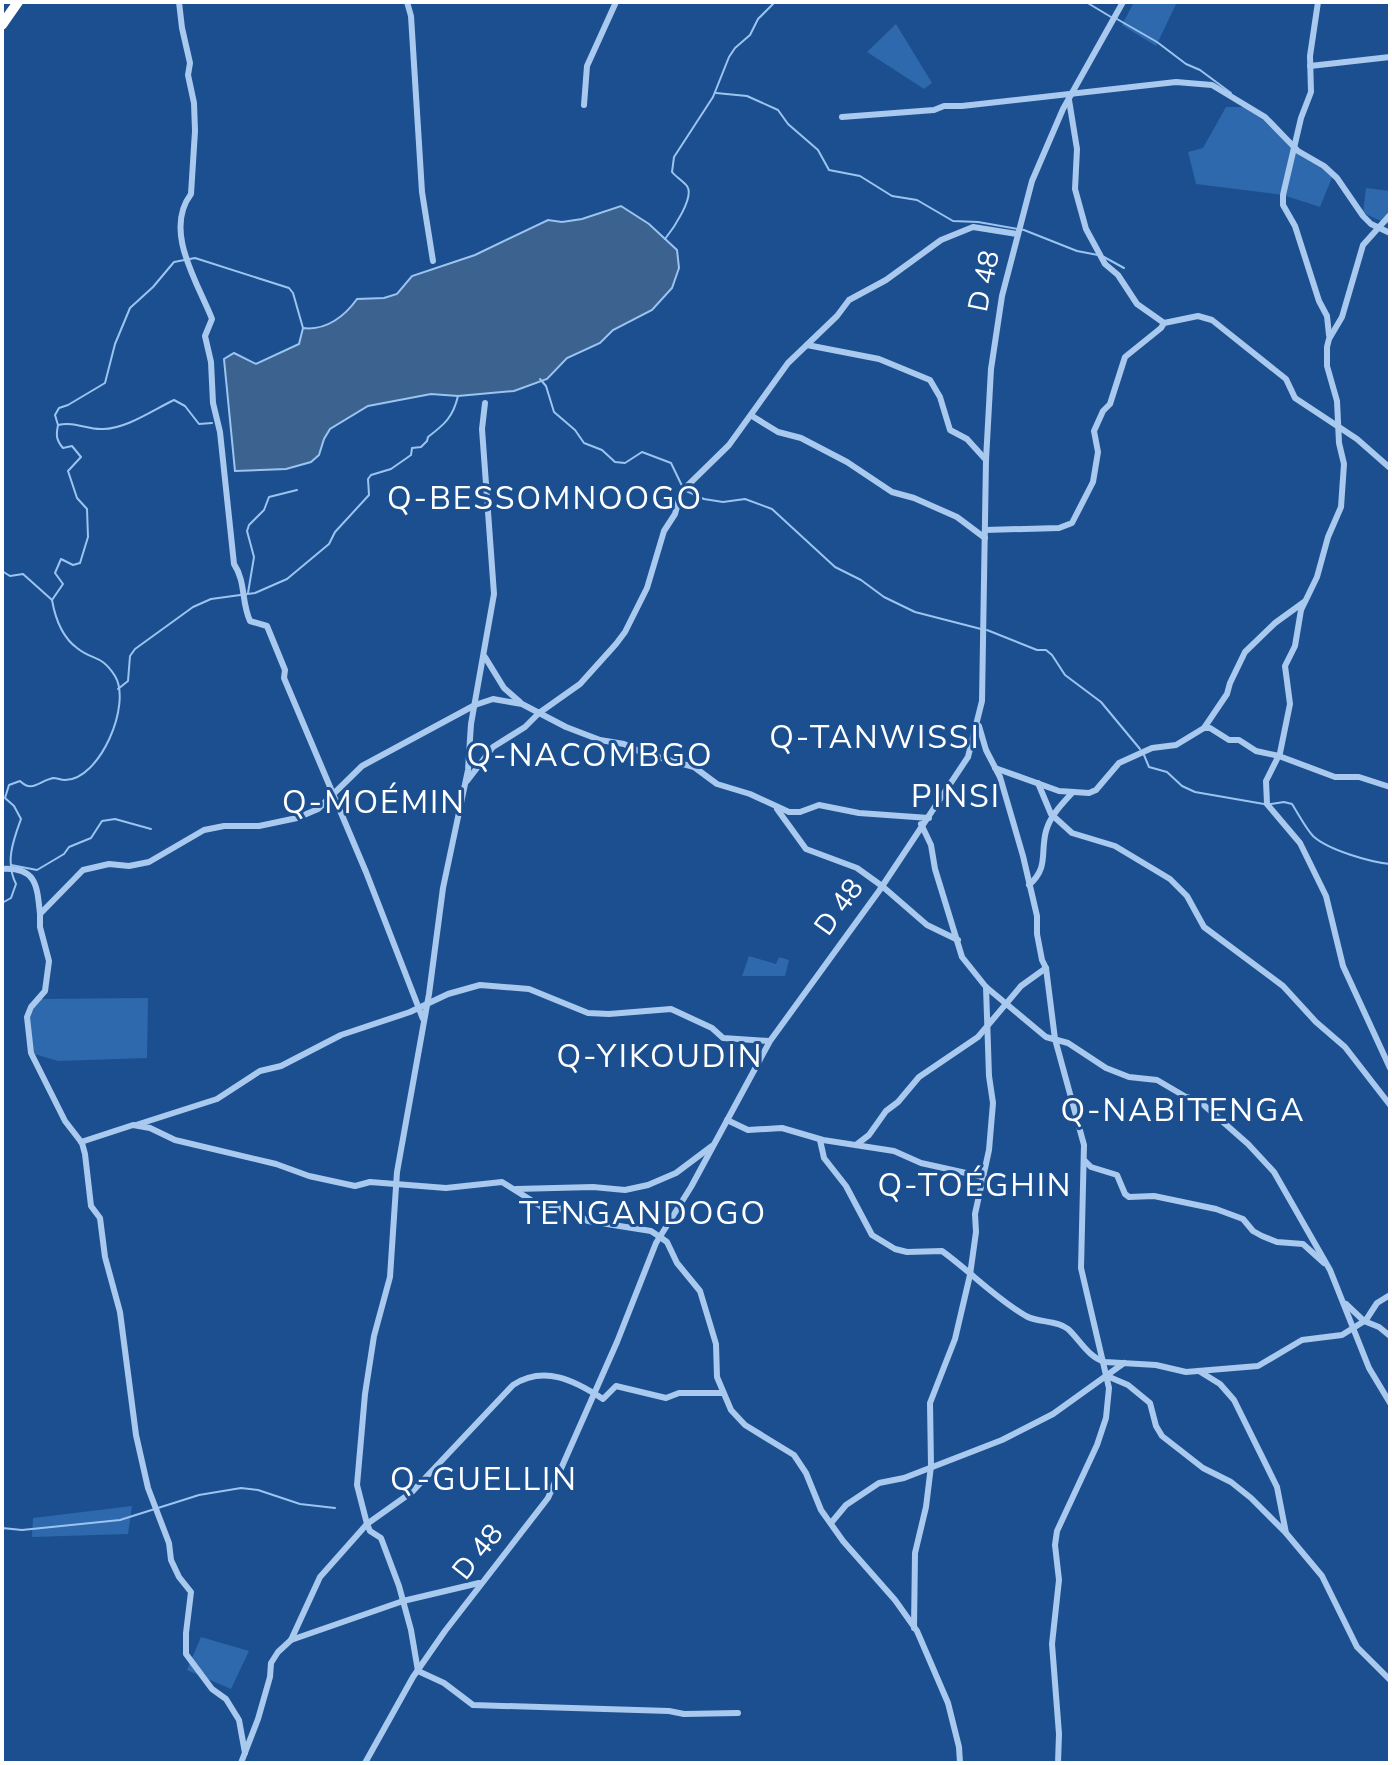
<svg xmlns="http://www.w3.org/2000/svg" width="1392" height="1765" font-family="'Nunito Sans',sans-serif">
	<rect width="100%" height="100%" fill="#1b4f8f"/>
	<g fill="#2e69ad">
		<polygon points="1134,2 1177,2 1156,46 1122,25"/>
		<polygon points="896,24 932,83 924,89 867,52"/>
		<polygon points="1226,107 1247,107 1265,117 1298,151 1333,175 1320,207 1283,195 1196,184 1188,152 1203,148"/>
		<polygon points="1366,188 1390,191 1390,225 1363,213"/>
		<polygon points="749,956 776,964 779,957 789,960 785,976 742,976"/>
		<polygon points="148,998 147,1058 58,1061 31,1053 27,1024 38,999"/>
		<polygon points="132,1506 128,1534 32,1537 33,1518"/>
		<polygon points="201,1637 249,1651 231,1689 187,1670"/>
	</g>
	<path fill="#3c6290" stroke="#9cc4f0" stroke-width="2" d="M 621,206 L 649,224 L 677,250 L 679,268 L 672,288 L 652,310 L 613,330 L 600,343 L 567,358 L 547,379 L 514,391 L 458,396 L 431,394 L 368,406 L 330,429 L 324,439 L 319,455 L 311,462 L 286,469 L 235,471 L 224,359 L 234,353 L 256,364 L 299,344 L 303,328 C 326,331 345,316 357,299 L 384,298 L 397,294 L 412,276 L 475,255 L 548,220 L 562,222 L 582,219 Z"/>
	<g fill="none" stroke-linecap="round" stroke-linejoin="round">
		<g stroke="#9cc4f0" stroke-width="2">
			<polyline points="1086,2 1111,17"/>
			<polyline points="1117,19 1157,42 1186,64 1200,70 1231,93"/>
			<polyline points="716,93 747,96 778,110 788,124 818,150 829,170 860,176 892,196 917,200 953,221 978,222 1024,230 1077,251 1098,255"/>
			<path d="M 665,239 C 673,229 695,197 687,186 C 683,181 676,177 672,172 L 674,157 L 713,97 L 729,57 L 735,48 L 750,35 L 758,19 L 775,2"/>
			<polyline points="1104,257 1124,268"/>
			<polyline points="540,379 546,386 554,412 575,430 584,443 602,450 615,462 625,463 642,452 671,463 684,490 704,499 723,502 745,499 772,509 835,567 861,580 884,597 915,612 981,629"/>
			<polyline points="58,425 55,415 59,408 68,405 105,383 115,344 130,308 153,287 174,262 195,258 289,288 293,293 303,328"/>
			<polyline points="2,571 10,576 23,574 52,600"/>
			<polyline points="248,593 254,557 247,531 249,525 264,510 269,497 297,490"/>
			<polyline points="987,630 1037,650 1046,650 1052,655 1065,675 1101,702 1140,749"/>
			<path d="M 118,689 L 128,681 L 130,656 L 135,649 L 193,607 L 211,599 L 255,593 L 287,579 L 329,544 L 335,532 L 369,495 L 368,479 L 371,475 L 391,469 L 411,455 L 412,448 L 421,447 L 427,441 L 428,437 C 445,424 453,417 458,396"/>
			<polyline points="1144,755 1149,767 1167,772 1182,786 1195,792 1264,804"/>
			<path d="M 1271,804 L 1284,802 L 1292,804 C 1299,815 1305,827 1313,836 C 1328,850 1370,862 1390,864"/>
			<polyline points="11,865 37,870 64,854 69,847 91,838 102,821 115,819 151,829"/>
			<path d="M 2,903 L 11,898 L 16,884 C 5,862 13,841 21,819 L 14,806 L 5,798 L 9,785 L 20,781 C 32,793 39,781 53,778 C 58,778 60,780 65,780 C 100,780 132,704 115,676 C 101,654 93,661 77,648 C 62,637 55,617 52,600 L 63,584 L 55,573 L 61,559 L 73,565 L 80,563 L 88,537 L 87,509 L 77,498 L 68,471 L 81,457 L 72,446 L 63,448 C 56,440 56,435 58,425 C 75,421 87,430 103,429 C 126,429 153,410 174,400 L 185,406 L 199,424 L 212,423"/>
			<polyline points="2,1528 22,1530 120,1520 199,1495 241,1488 258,1490 300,1504 335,1508"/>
		</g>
		<g stroke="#a9c9ee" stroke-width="6">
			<path d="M 179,2 L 182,28 L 190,63 L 188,75 L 194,103 L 195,131 L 191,194 C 163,231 198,283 212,319 L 205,336 L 211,362 L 213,403 L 220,432 L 234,564 C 246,582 241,601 250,621 L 267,626 L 285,670 L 284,678 L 366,872 L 423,1019"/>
			<polyline points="407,2 411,16 422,192 433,261"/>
			<polyline points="1318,2 1310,56 1311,92 1301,118 1283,195 1283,205 1295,226 1319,301 1327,316 1329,335"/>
			<polyline points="1310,66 1390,57"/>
			<polyline points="1069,100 1077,149 1075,189 1086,229 1105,264 1118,275 1137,304 1164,323 1198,316 1212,320 1286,379 1295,398 1357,439 1390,468"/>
			<polyline points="584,105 587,66 616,2"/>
			<polyline points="842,117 934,110 944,106 962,106 1176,82 1212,85 1265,117 1298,151 1324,166 1337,178 1363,216 1371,224 1390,233"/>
			<polyline points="1390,215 1363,245 1342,317 1329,339 1327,347 1327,366 1337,401 1339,443 1344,464 1341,507 1328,537 1317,577 1301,610 1295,646 1285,666 1290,704 1280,753 1266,781 1267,804 1300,843 1326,896 1343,966 1390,1068"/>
			<polyline points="807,345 879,359 930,380 940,397 950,430 967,439 986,460"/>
			<polyline points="485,403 482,429 494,594 471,724 468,770 443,888 429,994 397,1172 390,1277 374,1336 365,1394 357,1485 367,1524 370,1531 381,1538 399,1586 411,1630 418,1671 444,1683 473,1705 669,1711 684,1714 738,1713"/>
			<polyline points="752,416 778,432 801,438 847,462 892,492 914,498 957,517 985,538"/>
			<polyline points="985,530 1059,528 1072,523 1093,482 1098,452 1094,431 1103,411 1110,404 1125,357 1161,328 1164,323"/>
			<polyline points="485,657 504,688 520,702"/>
			<polyline points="979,726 986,750 1000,777 1023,856 1037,916 1037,934 1042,960 1046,968 1055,1039 1084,1145 1081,1268 1109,1388 1106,1418 1097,1445 1057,1531 1055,1545 1059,1580 1052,1644 1059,1734 1058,1763"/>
			<polyline points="1204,728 1227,694 1230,683 1245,652 1275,623 1304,602"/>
			<polyline points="995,768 1059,791 1089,793 1096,790 1119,763 1152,748 1176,745 1204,728 1210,728 1229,740 1239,740 1256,751 1279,756 1335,777 1359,777 1390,787"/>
			<polyline points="467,781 493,747 525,727 539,713 580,684 616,644 625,632 647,588 664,531 675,514 681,492 729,445 788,363 837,316 849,300 886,280 941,240 973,227 1017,234"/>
			<polyline points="1038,783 1051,814 1072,833 1115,846 1170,879 1187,896 1204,927 1283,986 1316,1022 1345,1047 1390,1105"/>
			<polyline points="777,809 806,849 857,868 882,886 927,925 958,940"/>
			<polyline points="921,824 931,845 935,869 962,957 986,987 1046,1037 1068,1043 1106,1068 1129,1077 1157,1080 1186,1097 1198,1100 1248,1144 1274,1172 1330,1270 1369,1368 1390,1403"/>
			<path d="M 2,869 C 37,867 37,886 40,914"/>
			<path d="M 1029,885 C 1049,867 1040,854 1046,831 C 1050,816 1062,804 1072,793"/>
			<polyline points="727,1120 748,1130 782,1128 823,1140 894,1151 921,1163 984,1177"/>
			<polyline points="136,1125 217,1099 260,1071 281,1066 341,1035 410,1012 448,994 480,985 529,989 588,1013 609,1014 671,1009 712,1028 723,1038 769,1041"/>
			<path d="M 820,1140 L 824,1158 L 846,1186 L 872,1235 L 895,1249 L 907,1252 L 942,1251 C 971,1272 995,1298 1026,1316 C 1039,1323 1057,1320 1068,1329 C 1080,1340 1088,1357 1105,1362 L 1156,1365 L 1186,1372 L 1258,1366 L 1302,1340 L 1342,1335 L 1366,1320 L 1377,1303 L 1390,1295"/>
			<polyline points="81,1142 133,1125 150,1128 175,1140 276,1164 309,1176 355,1186 370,1182 446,1188 502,1182 542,1207 566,1209 588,1221 651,1231 660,1237 667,1242 677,1263 700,1291 716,1344 717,1377 731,1410 745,1425 794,1455 806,1473 821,1510 843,1541 895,1600 917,1631 948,1703 959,1747 960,1763"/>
			<polyline points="856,1145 869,1135 886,1111 898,1102 919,1077 978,1037 1021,986 1046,968"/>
			<polyline points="1085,1161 1091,1167 1117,1175 1125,1194 1129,1197 1154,1196 1216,1209 1243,1219 1253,1231 1262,1236 1277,1242 1303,1244 1324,1263"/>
			<polyline points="516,1189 593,1187 625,1190 648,1185 676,1173 712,1146"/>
			<polyline points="1346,1304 1364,1321 1379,1327 1390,1336"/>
			<polyline points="1199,1371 1220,1384 1234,1400 1277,1487 1286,1533 1322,1576 1357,1647 1390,1680"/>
			<polyline points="1107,1376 1128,1385 1150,1403 1156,1426 1162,1436 1203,1468 1231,1482 1251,1498 1286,1533"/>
			<polyline points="831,1523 846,1505 879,1483 904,1478 1002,1440 1053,1414 1124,1363"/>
			<polyline points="914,1628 915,1553 926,1507 931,1466 930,1403 955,1339 970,1275 976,1232 975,1214 989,1150 993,1103 989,1076 986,987"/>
			<polyline points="291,1640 403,1601 479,1583"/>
			<polyline points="245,1753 239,1720 226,1699 212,1689 186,1654 186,1633 191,1592 179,1577 171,1560 169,1543 148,1488 136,1435 120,1312 105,1257 100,1218 91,1206 85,1154 82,1143 65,1121 31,1053 27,1017 31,1007 45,991 49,961 40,927 40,914 83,870 109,864 129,866 149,862 204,830 224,826 259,826 297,818 318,809 362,766 475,705 493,699 522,704 566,727 600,740 624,744 643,753 694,767 717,784 750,794 789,812 800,812 819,805 859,813 929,818"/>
			<path d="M 241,1763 L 258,1719 L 270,1677 L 271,1663 L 278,1652 L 291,1640 L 320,1577 L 367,1524 L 412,1492 L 513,1385 C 544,1365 574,1380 603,1399 L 616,1386 L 666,1398 L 679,1393 L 723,1393"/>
			<polyline points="365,1763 413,1677 445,1631 548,1498 617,1342 656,1243 691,1187 770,1041 879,891 968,757 982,701 986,460 991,369 1002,296 1032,181 1063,109 1123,2"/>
		</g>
		<polyline stroke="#fff" stroke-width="10" points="2,25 18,2"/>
	</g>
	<g text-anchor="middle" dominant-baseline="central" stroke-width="6" stroke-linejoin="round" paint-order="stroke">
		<g font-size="28" fill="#fff" stroke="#1b4f8f">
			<text transform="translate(984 281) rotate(-78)">D 48</text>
			<text transform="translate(839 907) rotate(-54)">D 48</text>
			<text transform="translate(478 1552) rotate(-51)">D 48</text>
		</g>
		<g font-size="32" letter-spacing="2" fill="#fff" stroke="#1b4f8f">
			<text x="545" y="498">Q-BESSOMNOOGO</text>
			<text x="875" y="737">Q-TANWISSI</text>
			<text x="590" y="755">Q-NACOMBGO</text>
			<text x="956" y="796">PINSI</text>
			<text x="374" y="802">Q-MOÉMIN</text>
			<text x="660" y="1056">Q-YIKOUDIN</text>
			<text x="1183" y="1110">Q-NABITENGA</text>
			<text x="975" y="1185">Q-TOÉGHIN</text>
			<text x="643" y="1213">TENGANDOGO</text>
			<text x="484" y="1479">Q-GUELLIN</text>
		</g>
	</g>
	<rect width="1392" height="1765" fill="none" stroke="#ffffff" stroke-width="8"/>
</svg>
